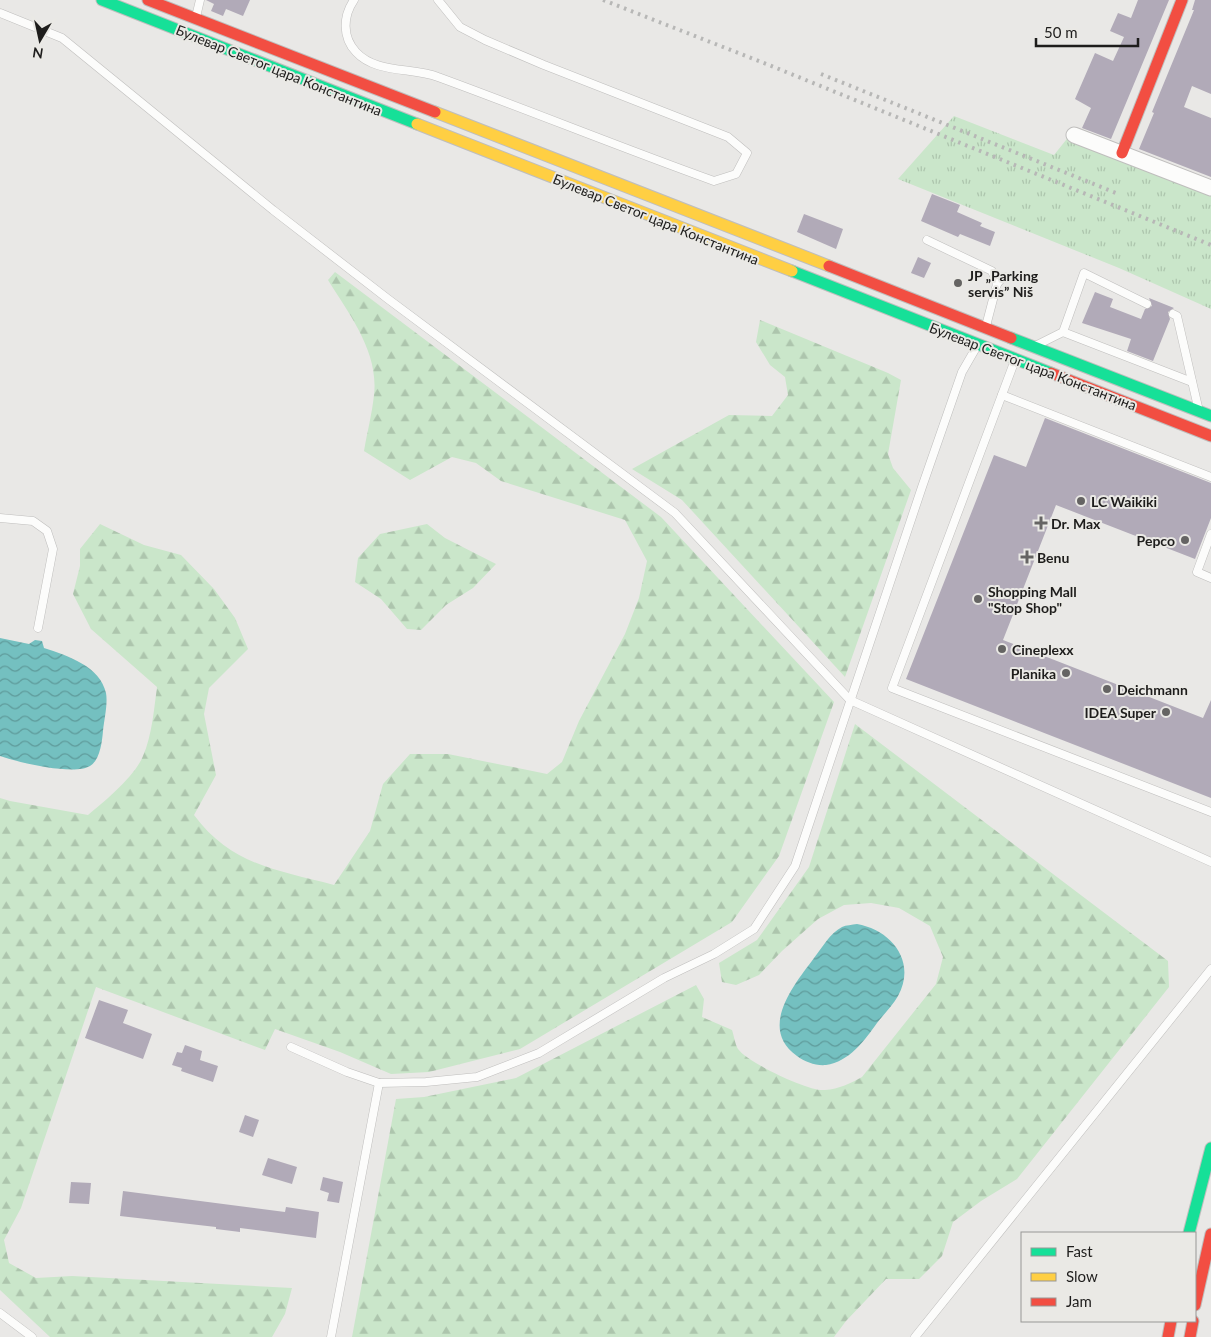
<svg xmlns="http://www.w3.org/2000/svg" width="1211" height="1337" font-family="Lato,sans-serif">
	<defs>
		<pattern id="grass-tufts" width="24" height="20" patternUnits="userSpaceOnUse" patternTransform="scale(1.25)"><rect width="24" height="20" fill="#cae6ca"/><path d="M3 7l-1-3M5 7V3M7 7l1-3M15 17l-1-3M17 17v-4M19 17l1-3" fill="none" stroke="#adc5ad"/></pattern>
		<pattern id="forest-firs" width="22" height="20" patternUnits="userSpaceOnUse" patternTransform="scale(1.25)"><rect width="22" height="20" fill="#cae6ca"/><path d="M5 1l3.5 6h-7zM16 11l3.5 6h-7z" fill="#adc5ad"/></pattern>
		<pattern id="water-waves" width="16" height="10" patternUnits="userSpaceOnUse" patternTransform="scale(1.25)"><rect width="16" height="10" fill="#74c0c0"/><path d="M0 5q4-4 8 0t8 0" fill="none" stroke="#5f9b9b"/></pattern>
	</defs>
	<rect width="100%" height="100%" fill="#e9e8e6"/>
	<polygon fill="url(#grass-tufts)" points="954,116 1054,155 1070,135 1211,190 1211,309 1119,268 898,179"/>
	<g fill="url(#forest-firs)">
		<path d="M 335,272 L 661,517 L 834,702 L 779,856 L 732,922 L 520,1049 L 429,1072 L 391,1074 L 340,1052 L 275,1029 L 265,1050 L 96,987 L 21,1208 L 4,1240 L 9,1263 L 36,1278 L 72,1276 L 292,1288 L 285,1314 L 272,1337 L 50,1337 L 0,1290 L 0,798 L 10,801 L 88,815 C 105,801 135,776 143,756 C 152,735 154,709 157,687 L 91,629 L 73,594 L 80,566 L 80,549 L 100,524 L 144,545 L 181,555 L 214,589 L 235,618 L 248,649 L 209,688 L 204,714 L 216,775 L 194,815 C 231,865 277,870 334,885 L 370,831 L 383,784 L 410,754 L 448,754 L 547,774 L 562,762 L 579,721 L 625,634 L 639,598 L 647,561 L 625,520 L 501,481 L 476,463 L 452,457 L 410,480 L 364,451 C 367,433 372,414 374,395 C 379,352 349,314 328,280 Z"/>
		<polygon points="760,320 888,373 901,380 888,454 893,468 911,490 845,677 682,500 632,469 729,415 772,416 788,395 785,377 770,365 756,342"/>
		<polygon points="427,524 445,538 496,564 473,588 446,605 421,630 407,629 381,599 355,582 358,558 380,534"/>
		<path d="M 855,724 L 1168,961 L 1169,987 L 1017,1179 L 981,1201 L 953,1222 L 942,1256 L 919,1279 L 886,1279 L 846,1321 L 834,1337 L 352,1337 L 396,1099 L 424,1097 L 516,1078 L 696,985 L 704,999 L 702,1017 L 732,1030 C 734,1036 735,1044 738,1049 C 747,1062 809,1092 825,1090 C 839,1089 851,1083 862,1077 L 936,984 L 943,957 L 930,926 L 899,908 L 871,903 L 844,905 L 818,919 L 782,951 L 759,975 L 736,985 L 722,982 L 719,963 L 757,940 L 809,867 Z"/>
	</g>
	<g fill="url(#water-waves)">
		<path d="M 0,638 L 29,644 L 35,640 L 42,641 L 44,648 C 68,656 100,666 106,693 C 108,704 104,720 103,731 C 102,742 100,760 90,766 C 74,776 17,762 0,756 Z"/>
		<path d="M 857,924 C 891,930 917,961 898,996 C 893,1005 884,1014 877,1023 C 865,1040 849,1062 826,1065 C 816,1066 805,1062 797,1056 C 758,1028 794,985 814,958 C 822,948 830,933 842,927 C 846,925 852,925 857,924 Z"/>
	</g>
	<g fill="#b1aab8">
		<polygon points="206,0 250,0 243,16 226,9 223,16 211,11 214,4"/>
		<polygon points="1138,0 1169,0 1111,139 1082,128 1091,108 1075,99 1095,53 1113,61 1124,37 1110,31 1118,13 1131,18"/>
		<polygon points="1195,0 1211,0 1211,94 1192,86 1184,107 1211,118 1211,177 1139,149 1154,113 1152,112 1194,10 1192,10"/>
		<polygon points="932,194 960,205 957,212 982,223 980,226 995,232 990,246 960,234 958,237 921,221"/>
		<polygon points="804,214 843,229 836,249 797,232"/>
		<polygon points="918,257 931,263 924,278 911,273"/>
		<polygon points="1095,292 1113,299 1110,307 1141,319 1145,309 1152,306 1149,298 1174,308 1168,312 1170,319 1153,361 1127,351 1131,339 1082,323"/>
		<polygon points="1045,418 1211,483 1211,518 1195,559 1056,505 1003,640 1203,718 1211,700 1211,798 906,679 994,455 1026,467"/>
		<polygon points="99,1000 128,1010 123,1023 152,1034 143,1059 85,1038"/>
		<polygon points="185,1045 202,1051 200,1060 218,1066 213,1082 181,1071 182,1068 172,1065 177,1052 182,1053"/>
		<polygon points="245,1115 259,1120 253,1137 239,1132"/>
		<polygon points="268,1158 297,1167 292,1184 262,1175"/>
		<polygon points="323,1177 343,1182 339,1203 327,1201 329,1193 320,1190"/>
		<polygon points="71,1182 91,1183 89,1204 69,1203"/>
		<polygon points="123,1191 285,1212 286,1207 319,1212 316,1238 240,1228 240,1232 216,1229 216,1227 120,1216"/>
	</g>
	<g fill="none" stroke-linecap="round" stroke-linejoin="round">
		<g stroke="#bfbebd" stroke-width="9">
			<g id="lane">
				<path d="M 354,0 C 343,16 342,37 356,52 C 376,74 413,67 438,77 C 531,111 622,148 714,181 L 736,174 L 747,153 L 728,137 L 544,65 L 485,40 L 460,27 L 438,0"/>
				<polyline points="0,13 62,38 273,210 388,299 675,513 850,700 1211,862"/>
				<polyline points="196,17 200,0"/>
				<polyline points="927,240 992,271 997,284 986,326"/>
				<polyline points="997,284 1003,277 1011,277"/>
				<polyline points="1173,314 1177,316 1198,407"/>
				<polyline points="1063,332 1192,382"/>
				<polyline points="1037,345 1063,332 1084,273 1147,304"/>
				<polyline points="1015,360 892,688 1211,812"/>
				<polyline points="1002,395 1211,477"/>
				<polyline points="0,518 33,521 47,531 53,549 38,628"/>
				<polyline points="1211,534 1197,572 1211,578"/>
				<polyline points="291,1047 347,1072 379,1083 426,1082 477,1077 539,1053 664,978 714,954 754,929 795,866 922,487 962,372 977,346"/>
				<polyline points="0,1313 32,1337"/>
				<polyline points="331,1337 379,1083"/>
				<polyline points="915,1337 1211,969"/>
			</g>
		</g>
		<g stroke="#bfbebd" stroke-width="17">
			<polyline id="street" points="1074,135 1211,188"/>
		</g>
		<g stroke="#bfbebd" stroke-width="13">
			<g id="fast">
				<polyline points="102,0 417,124"/>
				<polyline points="792,271 1051,373"/>
				<polyline points="1011,338 1211,416"/>
				<polyline points="1189,1233 1211,1148"/>
			</g>
		</g>
		<g stroke="#bfbebd" stroke-width="13">
			<g id="slow">
				<polyline points="435,112 829,266"/>
				<polyline points="417,124 792,271"/>
			</g>
		</g>
		<g stroke="#bfbebd" stroke-width="13">
			<g id="jam">
				<polyline points="148,0 435,112"/>
				<polyline points="1122,153 1182,0"/>
				<polyline points="829,266 1011,338"/>
				<polyline points="1051,373 1211,436"/>
				<polyline points="1195,1305 1211,1234"/>
				<polyline points="1168,1337 1171,1321"/>
				<polyline points="1190,1337 1193,1321"/>
			</g>
		</g>
		<use href="#lane" stroke="#fcfcfb" stroke-width="8"/>
		<use href="#street" stroke="#fcfcfb" stroke-width="15"/>
		<use href="#fast" stroke="#16e098" stroke-width="11"/>
		<use href="#slow" stroke="#ffcf43" stroke-width="11"/>
		<use href="#jam" stroke="#f24e42" stroke-width="11"/>
		<g stroke="#b7b7b6" stroke-width="4" stroke-dasharray="2.5 5" stroke-linecap="butt">
			<polyline points="603,0 769,65 1211,245"/>
			<polyline points="821,74 1116,193"/>
		</g>
	</g>
	<g fill="#656463" stroke="#eae9e5" stroke-width="2">
		<circle cx="958" cy="283" r="5"/>
		<circle cx="1081" cy="501" r="5"/>
		<path d="M1038.5 515.5h5v5h5v5h-5v5h-5v-5h-5v-5h5z"/>
		<circle cx="1185" cy="540" r="5"/>
		<path d="M1024.5 549.5h5v5h5v5h-5v5h-5v-5h-5v-5h5z"/>
		<circle cx="978" cy="599" r="5"/>
		<circle cx="1002" cy="649" r="5"/>
		<circle cx="1066" cy="673" r="5"/>
		<circle cx="1107" cy="689" r="5"/>
		<circle cx="1166" cy="712" r="5"/>
	</g>
	<g text-anchor="middle" dominant-baseline="central" stroke-width="4" stroke-linejoin="round" paint-order="stroke">
		<g font-size="14" fill="#1e1d1c" stroke="#eae9e5">
			<text transform="translate(279 70) rotate(22)">Булевар Светог цара Константина</text>
			<text transform="translate(656 219) rotate(22)">Булевар Светог цара Константина</text>
			<text transform="translate(1033 366) rotate(21)">Булевар Светог цара Константина</text>
		</g>
		<g font-size="14" font-weight="bold" fill="#1e1d1c" stroke="#eae9e5" text-anchor="start">
			<text x="968" y="275">JP „Parking<tspan x="968" dy="16">servis” Niš</tspan></text>
			<text x="1091" y="501">LC Waikiki</text>
			<text x="1051" y="523">Dr. Max</text>
			<text x="1175" y="540" text-anchor="end">Pepco</text>
			<text x="1037" y="557">Benu</text>
			<text x="988" y="591">Shopping Mall<tspan x="988" dy="16">"Stop Shop"</tspan></text>
			<text x="1012" y="649">Cineplexx</text>
			<text x="1056" y="673" text-anchor="end">Planika</text>
			<text x="1117" y="689">Deichmann</text>
			<text x="1156" y="712" text-anchor="end">IDEA Super</text>
		</g>
	</g>
	<rect x="1021" y="1232" width="175" height="90" fill="#eae9e5" stroke="#989795"/>
	<rect x="1031" y="1248" width="25" height="8" fill="#16e098" stroke="#989795"/>
	<text x="1066" y="1257" font-size="15" fill="#1e1d1c">Fast</text>
	<rect x="1031" y="1273" width="25" height="8" fill="#ffcf43" stroke="#989795"/>
	<text x="1066" y="1282" font-size="15" fill="#1e1d1c">Slow</text>
	<rect x="1031" y="1298" width="25" height="8" fill="#f24e42" stroke="#989795"/>
	<text x="1066" y="1307" font-size="15" fill="#1e1d1c">Jam</text>
	<g transform="translate(40 40) rotate(189)" stroke="#eae9e5" stroke-width="4" paint-order="stroke">
	<path d="M0-4L9 19L0 12L-9 19Z" fill="#1e1d1c"/>
	<text y="-8" font-size="14" font-weight="bold" text-anchor="middle" fill="#1e1d1c">N</text>
	</g>
	<path d="M1036 38v8h102v-8" fill="none" stroke="#1e1d1c" stroke-width="2.5"/>
	<text x="1044" y="38" font-size="15" fill="#1e1d1c" stroke="#eae9e5" stroke-width="4" paint-order="stroke">50 m</text>
</svg>
